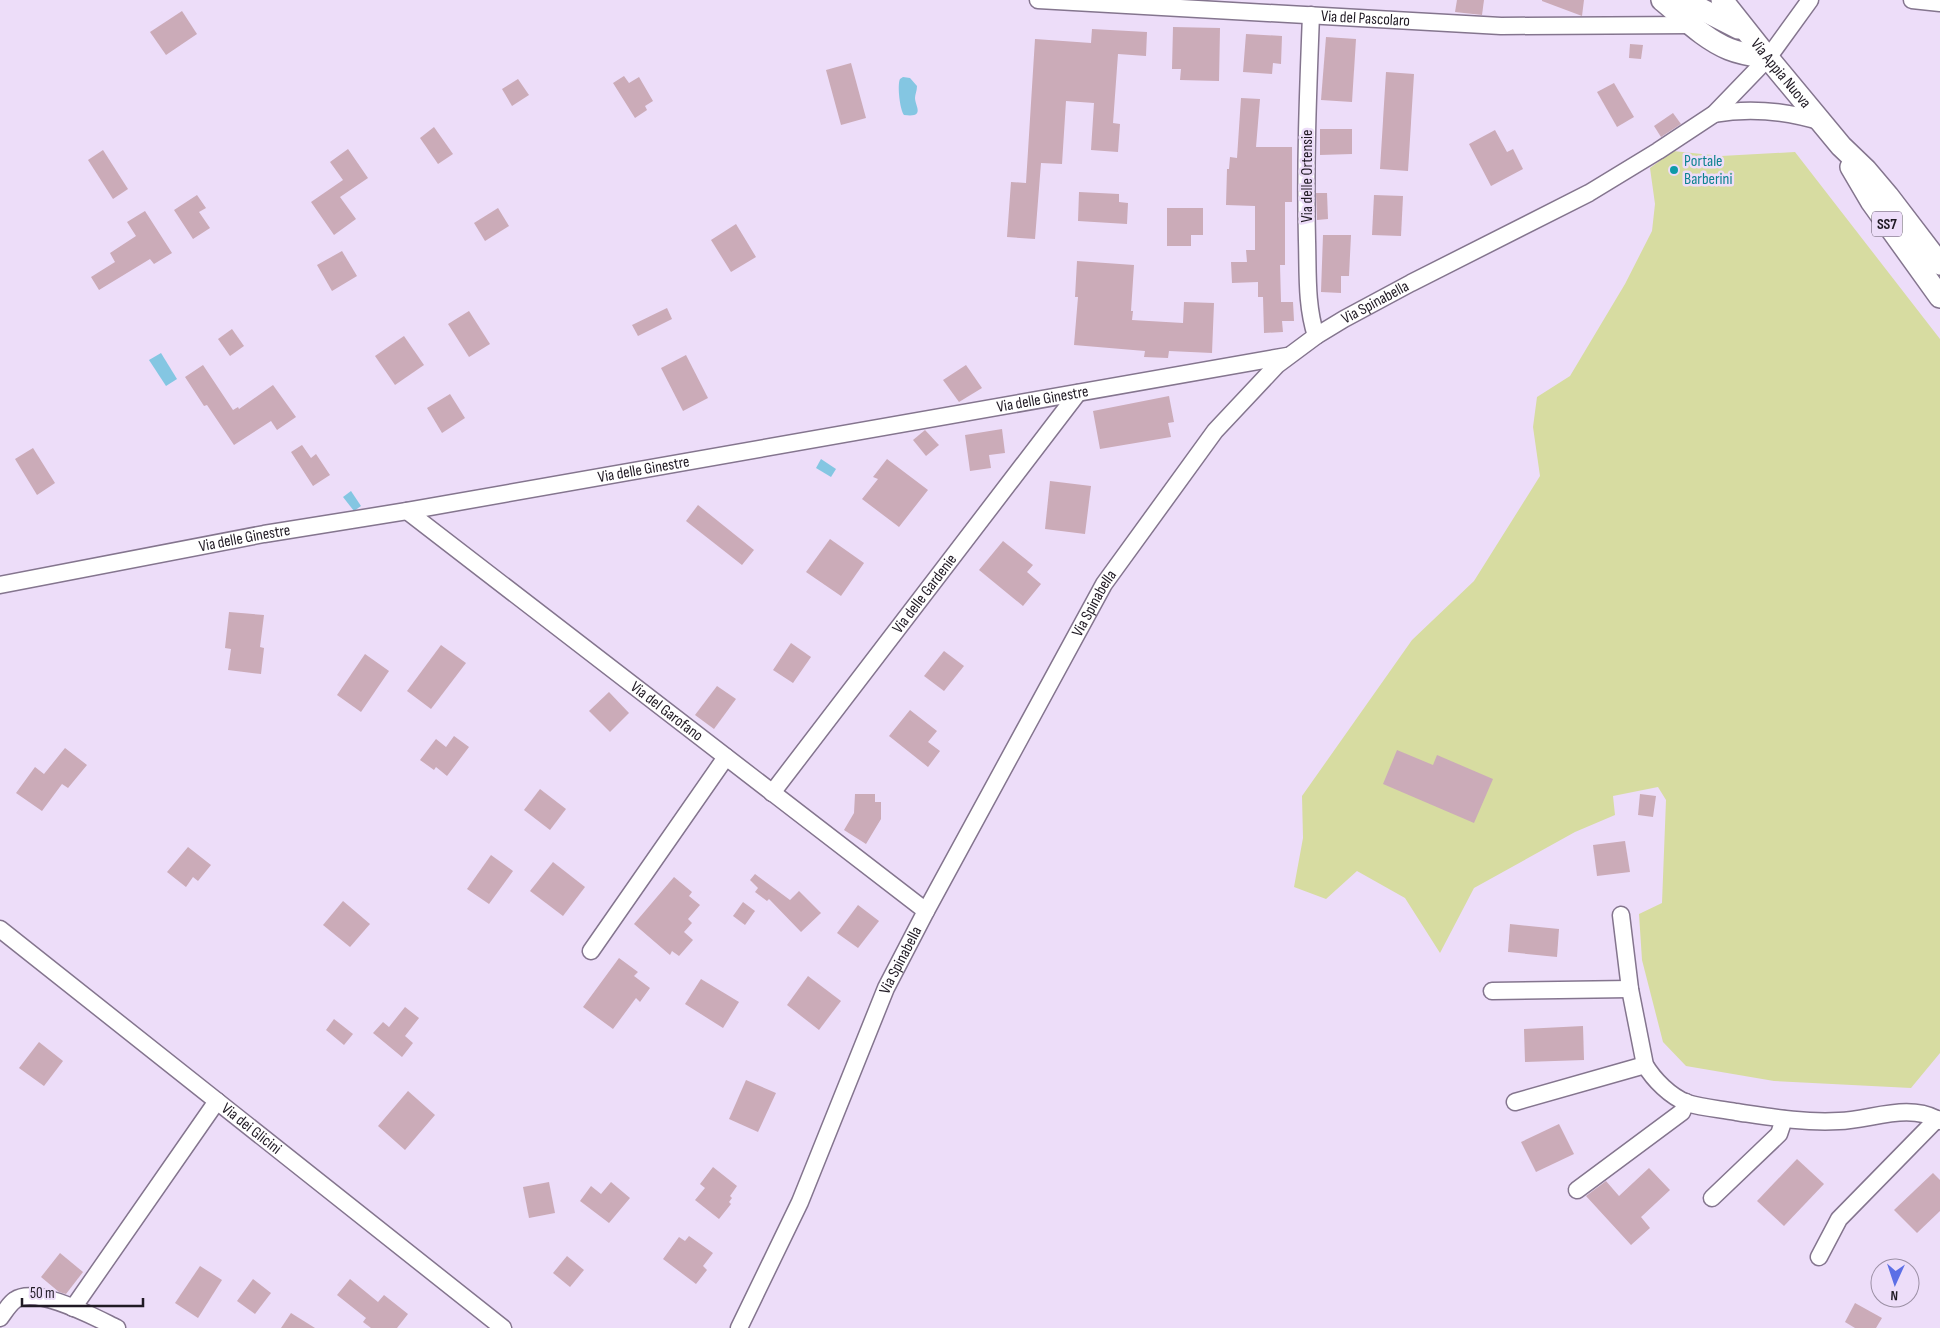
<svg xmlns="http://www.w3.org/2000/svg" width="1940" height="1328" font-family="'Sofia Sans Condensed',sans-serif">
	<rect width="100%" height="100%" fill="#edddf9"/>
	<polygon fill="#d7dca1" points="1673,151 1721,156 1795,152 1940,339 1940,1053 1911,1088 1774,1081 1686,1066 1663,1042 1642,960 1639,914 1662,903 1666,800 1658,787 1613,796 1615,815 1575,832 1474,888 1440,953 1405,898 1357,871 1326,899 1294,887 1303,838 1302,796 1412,640 1474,581 1540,476 1533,427 1537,397 1570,376 1625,284 1652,231 1655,204 1650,168"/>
	<g fill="#84c6e2">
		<path d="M 903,77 L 910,78 L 917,86 C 917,91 915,94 915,98 C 915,106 926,118 904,115 C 900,110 897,85 900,79 Z"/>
		<polygon points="161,353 177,379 166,386 149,360"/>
		<polygon points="821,459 836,469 831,477 816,468"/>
		<polygon points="351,491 361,506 354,511 343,497"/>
	</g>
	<g fill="#cbabb8">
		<polygon points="1457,0 1484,0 1482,15 1455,12"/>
		<polygon points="1542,0 1584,0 1582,16 1542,1"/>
		<polygon points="182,11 197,34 166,55 150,32"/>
		<polygon points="1173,27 1220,28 1219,81 1180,80 1181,69 1172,69"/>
		<polygon points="1092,29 1147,32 1146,56 1118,54 1113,123 1120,124 1118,152 1091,150 1094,103 1066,101 1062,164 1041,163 1035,239 1007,237 1011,182 1026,183 1035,39 1091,43"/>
		<polygon points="1246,34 1282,36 1281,64 1273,63 1272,74 1243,72"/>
		<polygon points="1326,37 1356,39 1352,102 1321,100"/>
		<polygon points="1630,44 1643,45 1641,59 1629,58"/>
		<polygon points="851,63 866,118 841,125 826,70"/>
		<polygon points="1386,72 1414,74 1408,171 1380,169"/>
		<polygon points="624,76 629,83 639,77 653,101 645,106 647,110 635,118 613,83"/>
		<polygon points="518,79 529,95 512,106 502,89"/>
		<polygon points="1614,83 1634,117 1617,127 1597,92"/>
		<polygon points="1241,98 1260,99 1256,147 1292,147 1292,202 1285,202 1285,265 1280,265 1281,302 1293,302 1294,321 1282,321 1283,332 1264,333 1263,297 1258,297 1258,282 1232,283 1231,262 1247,262 1246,250 1255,250 1255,206 1226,205 1227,169 1229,169 1230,157 1237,158"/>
		<polygon points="1673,113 1681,124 1661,137 1654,126"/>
		<polygon points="434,127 453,154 438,164 420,138"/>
		<polygon points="1320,129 1352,129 1352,154 1320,155"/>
		<polygon points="1495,130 1507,152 1513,149 1523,169 1491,186 1469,144"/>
		<polygon points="348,149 368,178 340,197 356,219 334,235 311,202 343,180 330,162"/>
		<polygon points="103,150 128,189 113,199 88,160"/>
		<polygon points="1079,192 1119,194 1119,202 1128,203 1127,224 1078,221"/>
		<polygon points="1316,193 1327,193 1328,219 1317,220"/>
		<polygon points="197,195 206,208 199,212 210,228 193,239 174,210"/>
		<polygon points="1374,195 1403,196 1401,236 1372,235"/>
		<polygon points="498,208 509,226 485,241 474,223"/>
		<polygon points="1167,208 1203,208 1203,235 1191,235 1191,246 1167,246"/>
		<polygon points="145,211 172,253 154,264 150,259 99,290 91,277 115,262 110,253 136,236 127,222"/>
		<polygon points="736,224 756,257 731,272 711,240"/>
		<polygon points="1323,235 1351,235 1349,276 1341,276 1341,293 1321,292"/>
		<polygon points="342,251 357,276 332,291 317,265"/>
		<polygon points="1077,261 1134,265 1131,311 1133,311 1132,320 1183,323 1184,302 1214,303 1212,353 1169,351 1168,358 1144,357 1145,351 1074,345 1078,297 1075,297"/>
		<polygon points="667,308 672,319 638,336 632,325"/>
		<polygon points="469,311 490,344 469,357 448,324"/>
		<polygon points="232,329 244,346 230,356 218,339"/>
		<polygon points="404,336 424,365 395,385 375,356"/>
		<polygon points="686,355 708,398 683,411 661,368"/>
		<polygon points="203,365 233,410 238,407 239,409 273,385 296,417 277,430 271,421 234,445 207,405 204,406 185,377"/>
		<polygon points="966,365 982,388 959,402 943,380"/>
		<polygon points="450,394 465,418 442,433 427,408"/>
		<polygon points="1169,396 1174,422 1168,423 1171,437 1100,449 1093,411"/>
		<polygon points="1002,429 1005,453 989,455 991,468 970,471 965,435"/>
		<polygon points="925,430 939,445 926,456 913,440"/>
		<polygon points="302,445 311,458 316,454 330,475 313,486 291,452"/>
		<polygon points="33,448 55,483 37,495 15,459"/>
		<polygon points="887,459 928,490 899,527 862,499 878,479 873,477"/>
		<polygon points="1050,481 1091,486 1085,534 1045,529"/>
		<polygon points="698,505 754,550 742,565 686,521"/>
		<polygon points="830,539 864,563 841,596 806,572"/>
		<polygon points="1003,541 1033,565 1027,572 1041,584 1023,606 979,570"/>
		<polygon points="229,612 264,615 260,647 264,648 261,674 228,670 231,649 225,648"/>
		<polygon points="791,643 811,657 793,683 773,670"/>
		<polygon points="441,645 466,663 431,709 407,691"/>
		<polygon points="944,651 964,666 944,691 924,676"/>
		<polygon points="365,654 389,671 361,712 337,695"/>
		<polygon points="717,686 736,699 714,729 695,715"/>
		<polygon points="609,692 629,713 610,732 589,711"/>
		<polygon points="910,710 937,731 928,742 940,751 928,767 889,736"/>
		<polygon points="454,736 469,747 447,776 436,767 434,770 420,760 436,739 446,747"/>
		<polygon points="65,748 87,765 68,788 62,784 42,811 16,793 35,767 44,774"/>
		<polygon points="1397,750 1433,765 1437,755 1493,779 1474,823 1383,784"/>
		<polygon points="540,789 566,809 550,830 524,810"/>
		<polygon points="855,794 875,794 875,802 881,802 881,819 866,844 844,830 854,813"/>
		<polygon points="1640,794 1656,796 1653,817 1638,815"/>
		<polygon points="1625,841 1630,872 1597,876 1593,845"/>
		<polygon points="188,847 211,865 198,881 193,877 186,887 167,872"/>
		<polygon points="491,855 513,871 489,904 467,889"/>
		<polygon points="553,862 585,887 563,916 530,891"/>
		<polygon points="755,874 790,900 799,891 821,913 801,932 769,899 767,901 755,892 758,888 750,880"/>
		<polygon points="674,877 692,892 689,896 700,905 688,919 692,923 684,932 693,940 679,956 672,951 670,955 634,924"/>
		<polygon points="343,901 370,924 350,947 323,925"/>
		<polygon points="743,902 755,911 745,925 733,916"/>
		<polygon points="858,905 879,921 858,948 837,933"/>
		<polygon points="1510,924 1559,929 1557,957 1508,952"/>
		<polygon points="619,958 638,972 634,976 650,988 640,1002 636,998 613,1029 583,1007"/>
		<polygon points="808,976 841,1001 819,1030 787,1005"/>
		<polygon points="701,979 739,1002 723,1028 685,1004"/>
		<polygon points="405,1007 419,1018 405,1036 413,1043 402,1057 373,1033 383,1022 389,1027"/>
		<polygon points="334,1019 353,1034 344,1045 326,1030"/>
		<polygon points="1583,1026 1584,1060 1525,1062 1524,1029"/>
		<polygon points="39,1042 63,1061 44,1086 19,1068"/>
		<polygon points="746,1080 776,1093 758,1132 729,1119"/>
		<polygon points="408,1091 435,1115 405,1150 378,1126"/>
		<polygon points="1559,1124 1574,1154 1536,1172 1521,1142"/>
		<polygon points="1797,1159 1824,1184 1784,1226 1757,1201"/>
		<polygon points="713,1167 737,1186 730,1196 732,1198 729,1202 731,1204 719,1219 695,1200 705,1188 700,1184"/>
		<polygon points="1649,1168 1670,1190 1641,1217 1650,1228 1631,1245 1586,1196 1606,1181 1619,1196"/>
		<polygon points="1933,1173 1940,1180 1940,1211 1917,1233 1894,1210"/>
		<polygon points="549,1182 555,1213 529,1218 523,1187"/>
		<polygon points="611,1182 630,1198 609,1223 580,1201 591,1186 601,1194"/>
		<polygon points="689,1236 713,1253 703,1266 707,1270 696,1284 663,1259 679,1237 685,1241"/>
		<polygon points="60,1253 83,1272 66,1294 59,1292 41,1277"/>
		<polygon points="567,1256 584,1270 570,1287 553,1273"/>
		<polygon points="200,1266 222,1280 198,1318 175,1303"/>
		<polygon points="253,1279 271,1293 255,1314 237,1301"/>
		<polygon points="350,1279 378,1302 384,1295 408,1314 397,1328 371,1328 363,1322 366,1318 337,1295"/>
		<polygon points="1855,1303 1882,1318 1876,1328 1855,1328 1845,1322"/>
		<polygon points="291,1313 315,1328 281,1328"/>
	</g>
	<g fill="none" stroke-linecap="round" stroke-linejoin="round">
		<g stroke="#84758e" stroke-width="19">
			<g id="minor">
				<path id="s1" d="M 1038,0 L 1501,26 L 1692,25"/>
				<polyline points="1912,0 1940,3"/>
				<path d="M 1311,15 C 1308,91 1305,166 1307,241 C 1308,273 1306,305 1316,336"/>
				<path d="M 1714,114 C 1751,107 1786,111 1822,122"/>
				<path id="s2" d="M 407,511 L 926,911"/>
				<path id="s3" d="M 0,585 L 264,534 L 407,511 L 1287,356"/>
				<path id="s4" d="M 772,793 L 1078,393"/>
				<path d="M 1621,915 L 1630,989 L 1645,1065 C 1654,1080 1670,1096 1687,1103 C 1703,1108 1720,1109 1736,1112 C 1770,1117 1804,1123 1839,1121 C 1871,1120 1910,1102 1940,1121"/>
				<path id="s5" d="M 0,929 L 503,1328"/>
				<polyline points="591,951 726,757"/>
				<polyline points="1492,991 1630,989"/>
				<polyline points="1515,1102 1645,1065"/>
				<polyline points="1577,1190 1682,1112 1686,1102"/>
				<polyline points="1712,1198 1779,1134 1784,1119"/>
				<polyline points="1819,1257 1839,1219 1937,1119"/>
				<polyline points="73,1308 217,1101"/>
				<path d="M 0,1318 C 4,1313 9,1304 15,1300 C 36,1285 96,1318 117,1328"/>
				<path id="s6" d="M 739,1328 L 800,1202 L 886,988 L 926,911 L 1104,584 L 1215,431 L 1277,365 L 1316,336 L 1344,319 L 1411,283 L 1589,193 L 1658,151 L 1714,114 L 1768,58 L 1810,0"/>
			</g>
		</g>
		<g stroke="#84758e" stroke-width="24">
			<g id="major">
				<path d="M 1662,0 C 1683,17 1704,39 1729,49 C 1741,54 1755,56 1768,58"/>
				<path id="s7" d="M 1722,0 L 1768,58 L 1841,146 L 1866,170 L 1888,196 L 1940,264"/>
				<polyline points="1666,1 1697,7 1738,28"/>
				<polyline points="1851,167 1871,201 1940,297"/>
			</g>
		</g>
		<use href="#minor" stroke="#fff" stroke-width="16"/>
		<use href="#major" stroke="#fff" stroke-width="21"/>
	</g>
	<circle fill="#0f9aa8" stroke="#edddf9" stroke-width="2" cx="1674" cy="170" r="5"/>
	<g text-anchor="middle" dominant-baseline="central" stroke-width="5" stroke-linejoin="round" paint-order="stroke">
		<rect fill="#edddf9" stroke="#5e5464" stroke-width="1" x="1872" y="211.5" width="30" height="25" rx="4"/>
		<g font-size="15" font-weight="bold" fill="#201a24">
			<text x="1887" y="224">SS7</text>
		</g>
		<g font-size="16" fill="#201a24" stroke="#edddf9">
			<text stroke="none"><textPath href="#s1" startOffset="328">Via del Pascolaro</textPath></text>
			<text stroke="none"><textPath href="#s7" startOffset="94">Via Appia Nuova</textPath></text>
			<text transform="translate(1307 176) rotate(-90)">Via delle Ortensie</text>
			<text stroke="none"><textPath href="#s6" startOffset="1226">Via Spinabella</textPath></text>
			<text stroke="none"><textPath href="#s3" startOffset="1059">Via delle Ginestre</textPath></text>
			<text stroke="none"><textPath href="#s3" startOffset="654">Via delle Ginestre</textPath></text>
			<text stroke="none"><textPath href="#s3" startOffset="249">Via delle Ginestre</textPath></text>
			<text stroke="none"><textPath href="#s4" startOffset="251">Via delle Gardenie</textPath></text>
			<text stroke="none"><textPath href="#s6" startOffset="808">Via Spinabella</textPath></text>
			<text stroke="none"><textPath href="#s2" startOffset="328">Via del Garofano</textPath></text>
			<text stroke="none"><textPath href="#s6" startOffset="402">Via Spinabella</textPath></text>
			<text stroke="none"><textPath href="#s5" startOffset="321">Via dei Glicini</textPath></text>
		</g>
		<g font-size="16" fill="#0d838f" stroke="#edddf9" text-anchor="start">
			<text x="1684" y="161">Portale<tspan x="1684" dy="18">Barberini</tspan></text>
		</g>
	</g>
	<g transform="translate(1895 1283) rotate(183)"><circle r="24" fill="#edddf9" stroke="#9b8fa4"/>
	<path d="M0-4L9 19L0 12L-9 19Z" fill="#5c6fe6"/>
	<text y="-8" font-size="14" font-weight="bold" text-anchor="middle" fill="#201a24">N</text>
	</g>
	<path d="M22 1298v8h121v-8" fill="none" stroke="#201a24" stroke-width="2.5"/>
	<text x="30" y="1298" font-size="15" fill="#201a24" stroke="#edddf9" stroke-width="4" paint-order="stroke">50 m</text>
</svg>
